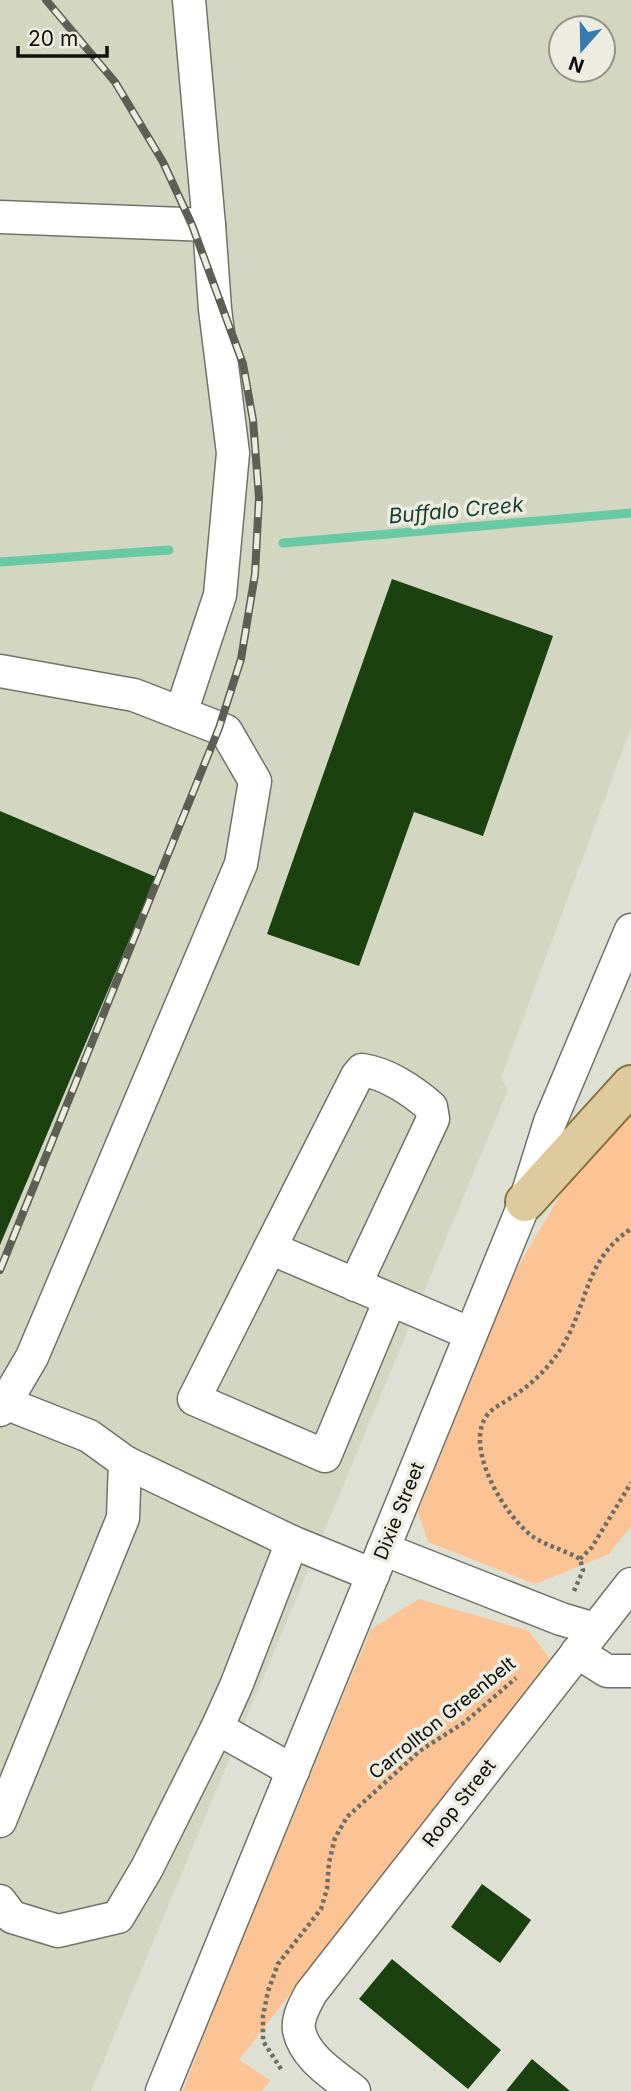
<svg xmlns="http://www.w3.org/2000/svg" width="631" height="2091" font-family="Inter,sans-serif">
	<rect width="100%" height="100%" fill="#dee0d3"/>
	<path fill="#d3d6c1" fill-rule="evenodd" d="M 0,0 L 631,0 L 631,728 L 501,1078 L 508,1090 L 91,2091 L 0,2091 ZM 561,28 L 603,28 L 603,70 L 561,70 Z"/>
	<g fill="#fcc395">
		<polygon points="631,1104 631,1526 609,1554 535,1584 428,1542 418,1512 512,1277 569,1180"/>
		<polygon points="419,1599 529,1631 550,1659 239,2060 270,2080 262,2091 183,2091 221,1990 371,1629"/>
	</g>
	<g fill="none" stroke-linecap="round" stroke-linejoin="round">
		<g stroke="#67caa2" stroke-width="9">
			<polyline points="283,543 631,513"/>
			<polyline points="0,562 169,550"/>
		</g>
	</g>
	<g fill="#1b410f">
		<polygon points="392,579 553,636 483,836 414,812 359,966 267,934"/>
		<polygon points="0,811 156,877 0,1245"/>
		<polygon points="482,1884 531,1920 500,1963 451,1927"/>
		<polygon points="392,1959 501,2050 468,2089 359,1999"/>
		<polygon points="532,2059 570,2091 506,2091"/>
	</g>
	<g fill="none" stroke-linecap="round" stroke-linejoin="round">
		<g stroke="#727367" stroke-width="35">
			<g id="minor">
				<polyline points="189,0 209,225"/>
				<polyline points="0,217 209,225 215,309 233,453 220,595 181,713"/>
				<polyline points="0,671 134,695 219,728 226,731 255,781 241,864 32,1357 5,1403"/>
				<path d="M 270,1248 L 357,1076 L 362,1070 C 386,1073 413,1091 431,1107 L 433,1119 L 355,1285"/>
				<polyline points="390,1300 325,1456 194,1399 270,1248 471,1334"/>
				<polyline points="0,1410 5,1403 89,1436 125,1462 123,1518 0,1821"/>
				<polyline points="125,1462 292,1542 236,1686 217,1728"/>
				<polyline points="292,1542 373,1575"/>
				<polyline points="383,1549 561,1619 595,1629"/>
				<polyline points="577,1652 607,1671 631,1671"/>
				<polyline points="0,1901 12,1917 58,1931 118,1917 147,1868 217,1728 293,1771"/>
				<polyline points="162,2091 525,1202 550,1122 631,930"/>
				<path d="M 354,2091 C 334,2075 304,2057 299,2030 C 297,2018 305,2004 311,1993 L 631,1584"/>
			</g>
		</g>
		<g stroke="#87723e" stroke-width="42">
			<polyline id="major" points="525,1202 631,1085"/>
		</g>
		<g stroke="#6d6e66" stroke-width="4.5" stroke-dasharray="3.5 3.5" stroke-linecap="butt">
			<polyline points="580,1559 592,1547 631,1483"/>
			<path d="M 574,1591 L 583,1570 L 580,1559 C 565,1550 546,1546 532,1536 C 505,1516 462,1446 488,1414 C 494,1407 502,1404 509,1399 C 530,1386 549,1368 562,1347 C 589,1303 584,1260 631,1229"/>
			<polyline points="281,2069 263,2041 263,2016 268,1991 278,1964 321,1909 327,1889 329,1862 335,1838 347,1817 421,1750 465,1722 516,1678"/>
		</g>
		<use href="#minor" stroke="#fff" stroke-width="32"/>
		<use href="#major" stroke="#deca9c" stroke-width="38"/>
		<g stroke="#5d5e56" stroke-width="8">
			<polyline id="rail" points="0,1270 219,728 241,659 255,574 259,498 253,420 243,364 192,225 163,162 115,82 46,0"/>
		</g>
		<use href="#rail" stroke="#ecede0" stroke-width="5" stroke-dasharray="16" stroke-linecap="butt"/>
	</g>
	<g text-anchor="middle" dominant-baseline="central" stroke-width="7" stroke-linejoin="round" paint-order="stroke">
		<g font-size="19" fill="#0f0f0b" stroke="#ecede0">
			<text transform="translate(399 1511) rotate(-68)">Dixie Street</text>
			<text transform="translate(442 1718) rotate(-39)">Carrollton Greenbelt</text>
			<text transform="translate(459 1803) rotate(-52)">Roop Street</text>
		</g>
		<g font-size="21" font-style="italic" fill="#133f2f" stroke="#ecede0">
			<text transform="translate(456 510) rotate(-5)">Buffalo Creek</text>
		</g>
	</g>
	<g transform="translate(582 49) rotate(200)"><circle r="33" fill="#ecede0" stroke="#94948b" stroke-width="2"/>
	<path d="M0-5L12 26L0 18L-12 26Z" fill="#357db1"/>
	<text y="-10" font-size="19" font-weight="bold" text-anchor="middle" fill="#0f0f0b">N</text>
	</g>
	<path d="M18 46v10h89v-10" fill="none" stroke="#0f0f0b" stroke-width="3.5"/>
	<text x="28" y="46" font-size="21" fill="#0f0f0b" stroke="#ecede0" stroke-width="5" paint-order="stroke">20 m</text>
</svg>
